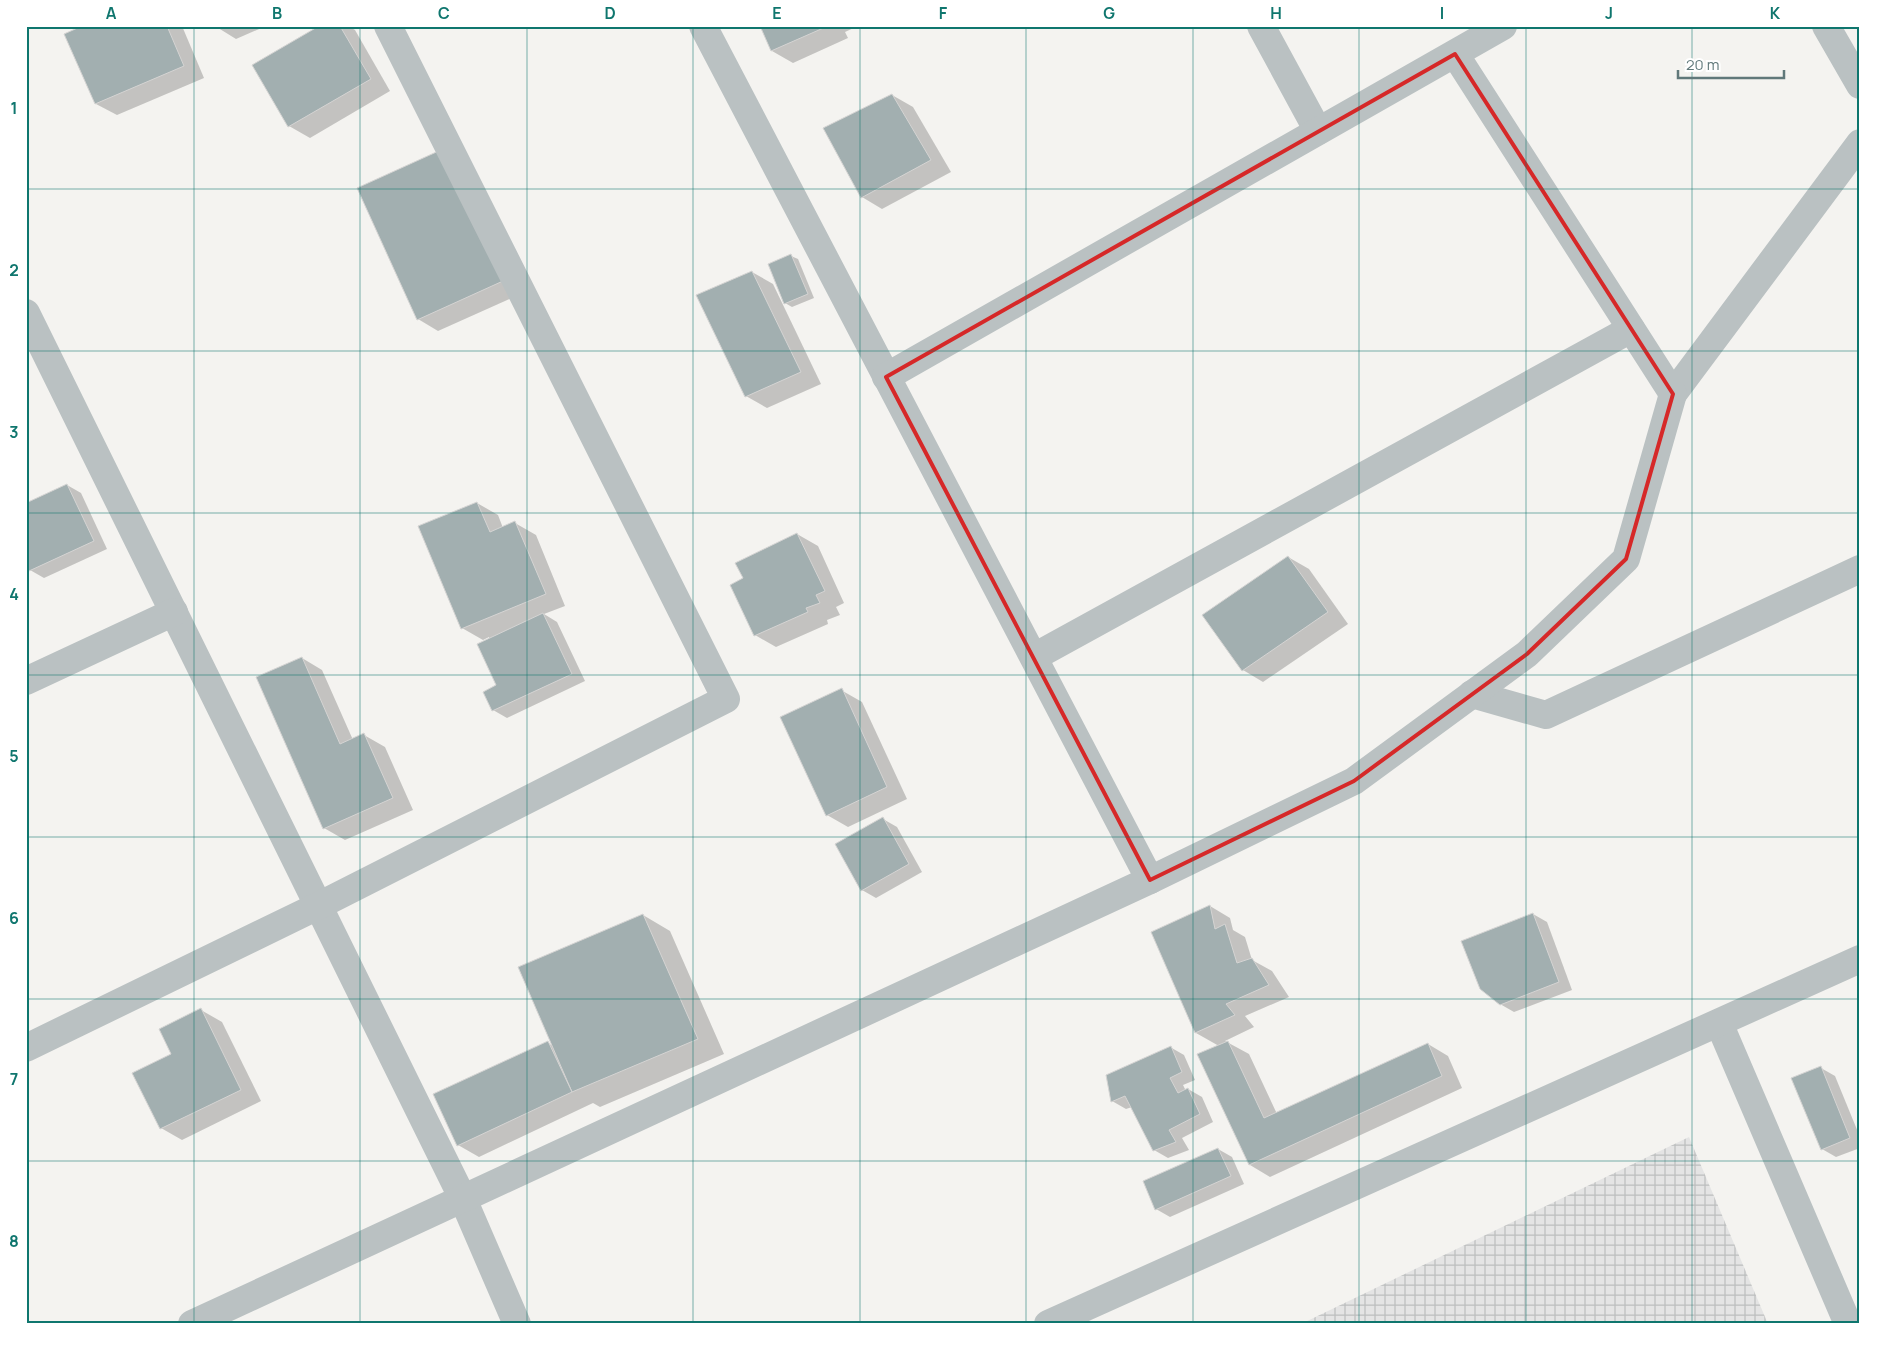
<svg xmlns="http://www.w3.org/2000/svg" width="1886" height="1350" font-family="Manrope,sans-serif">
	<defs>
		<pattern id="industrial-grid" width="8" height="8" patternUnits="userSpaceOnUse" patternTransform="scale(1.25)"><rect width="8" height="8" fill="#e4e4e4"/><path d="M0 4h8M4 0v8" fill="none" stroke="#bcbebe"/></pattern>
	</defs>
	<rect width="100%" height="100%" fill="#f4f3f0"/>
	<polygon fill="url(#industrial-grid)" points="1689,1137 1768,1324 1301,1324"/>
	<g fill="#0003">
		<polygon points="85,26 182,26 204,78 117,115 96,104"/>
		<polygon points="215,26 266,26 236,39"/>
		<polygon points="321,26 348,26 355,30 390,91 310,138 289,126"/>
		<polygon points="762,26 858,26 845,32 848,38 793,63 772,51"/>
		<polygon points="892,95 913,107 951,172 882,209 862,197"/>
		<polygon points="359,188 523,293 438,331 418,319"/>
		<polygon points="791,256 798,259 814,298 792,307 785,303"/>
		<polygon points="752,272 773,284 821,384 767,408 746,396"/>
		<polygon points="67,485 81,493 107,549 44,578 30,570"/>
		<polygon points="477,503 498,515 503,528 515,523 536,535 565,606 544,614 557,622 585,681 507,718 493,710 498,686 489,637 483,640 462,628"/>
		<polygon points="797,534 818,546 844,603 836,607 840,615 827,620 828,624 776,647 755,635 745,579"/>
		<polygon points="1288,557 1309,569 1348,624 1263,682 1243,670"/>
		<polygon points="302,658 322,670 353,740 364,735 385,747 413,810 345,840 324,828"/>
		<polygon points="841,690 862,702 907,799 848,827 827,815"/>
		<polygon points="883,819 897,827 922,872 876,898 862,890"/>
		<polygon points="1210,906 1230,918 1233,930 1245,937 1252,960 1272,971 1289,997 1245,1016 1254,1027 1225,1041 1249,1054 1277,1114 1428,1044 1448,1056 1462,1088 1270,1177 1250,1165 1219,1046 1196,1033 1153,933"/>
		<polygon points="1533,914 1547,922 1572,990 1514,1012 1500,1004"/>
		<polygon points="643,915 670,931 724,1054 600,1107 593,1103 479,1157 458,1145 548,1043 553,1046"/>
		<polygon points="201,1010 222,1022 261,1101 182,1140 161,1128 173,1055"/>
		<polygon points="1170,1047 1184,1055 1195,1080 1183,1085 1186,1091 1188,1089 1202,1097 1213,1122 1182,1138 1189,1150 1168,1158 1154,1150 1132,1107 1126,1109 1112,1101"/>
		<polygon points="1821,1068 1835,1076 1860,1137 1860,1148 1836,1157 1822,1149"/>
		<polygon points="1218,1149 1232,1157 1244,1184 1170,1217 1156,1209"/>
	</g>
	<g fill="#a2afb0" stroke="#d5d4d3">
		<polygon points="82,26 167,26 184,66 95,104 64,34"/>
		<polygon points="319,26 340,26 371,79 288,127 252,65"/>
		<polygon points="760,26 828,26 771,51"/>
		<polygon points="892,94 931,160 861,198 823,128"/>
		<polygon points="443,149 503,281 417,320 357,188"/>
		<polygon points="791,254 808,294 784,304 768,264"/>
		<polygon points="752,271 801,372 745,397 696,295"/>
		<polygon points="67,484 94,541 29,571 26,564 26,503"/>
		<polygon points="477,502 490,532 515,521 546,594 461,629 418,526"/>
		<polygon points="797,533 825,591 816,595 820,603 806,608 808,612 754,636 730,585 743,578 735,563"/>
		<polygon points="1288,556 1328,612 1242,671 1202,615"/>
		<polygon points="543,613 572,674 492,711 483,692 496,685 477,644"/>
		<polygon points="302,657 340,744 364,733 393,798 323,829 256,677"/>
		<polygon points="842,688 887,787 826,816 780,717"/>
		<polygon points="883,817 909,864 861,891 835,844"/>
		<polygon points="1210,905 1215,929 1225,924 1237,963 1252,958 1269,985 1226,1004 1235,1015 1195,1033 1151,932"/>
		<polygon points="1533,913 1559,982 1500,1005 1480,989 1461,941"/>
		<polygon points="643,914 698,1039 572,1092 518,967"/>
		<polygon points="201,1008 241,1090 160,1129 132,1073 171,1054 159,1029"/>
		<polygon points="548,1041 572,1092 457,1146 433,1094"/>
		<polygon points="1228,1041 1264,1118 1428,1043 1442,1076 1249,1165 1197,1054"/>
		<polygon points="1171,1046 1182,1072 1170,1078 1178,1093 1188,1088 1200,1114 1169,1130 1176,1142 1153,1151 1125,1096 1111,1102 1106,1075"/>
		<polygon points="1821,1066 1850,1138 1821,1150 1791,1078"/>
		<polygon points="1218,1148 1231,1176 1155,1210 1143,1181"/>
	</g>
	<g fill="none" stroke-linecap="round" stroke-linejoin="round">
		<g stroke="#bac1c2" stroke-width="28">
			<polyline points="703,26 1150,880"/>
			<polyline points="1261,26 1318,131"/>
			<polyline points="1826,26 1860,85"/>
			<polyline points="1455,54 1673,394 1860,143"/>
			<polyline points="26,313 463,1199 517,1324"/>
			<polyline points="886,377 1503,26"/>
			<polyline points="1034,657 1631,329"/>
			<polyline points="26,681 174,612"/>
			<polyline points="1472,694 1546,715 1860,569"/>
			<polyline points="1719,1023 1848,1324"/>
			<polyline points="26,1048 318,906 726,699 388,26"/>
			<polyline points="192,1324 1150,880 1354,781 1527,654 1626,559 1673,394"/>
		</g>
		<polyline stroke="#bac1c2" stroke-width="28" points="1048,1324 1860,959"/>
	</g>
	<path fill="none" stroke="#d62828" stroke-width="4" stroke-linejoin="round" d="M 1455,54 L 1673,394 L 1626,559 L 1527,654 L 1354,781 L 1150,880 L 886,377 Z"/>
	<path fill="none" stroke="#0f766e" stroke-width="1" stroke-opacity="0.55" d="M 194,26 L 194,1324M 360,26 L 360,1324M 527,26 L 527,1324M 693,26 L 693,1324M 860,26 L 860,1324M 1026,26 L 1026,1324M 1193,26 L 1193,1324M 1359,26 L 1359,1324M 1526,26 L 1526,1324M 1692,26 L 1692,1324M 26,189 L 1860,189M 26,351 L 1860,351M 26,513 L 1860,513M 26,675 L 1860,675M 26,837 L 1860,837M 26,999 L 1860,999M 26,1161 L 1860,1161"/>
	<rect width="1886" height="1350" fill="none" stroke="#ffffff" stroke-width="55"/>
	<path d="M1678 70v8h106v-8" fill="none" stroke="#60787a" stroke-width="2.5"/>
	<text x="1686" y="70" font-size="15" fill="#60787a" stroke="#ffffff" stroke-width="4" paint-order="stroke">20 m</text>
	<rect x="28" y="28" width="1830" height="1294" fill="none" stroke="#0f766e" stroke-width="2"/>
	<g font-size="16" text-anchor="middle" font-weight="bold" fill="#0f766e">
		<text x="111" y="19">A</text>
		<text x="277" y="19">B</text>
		<text x="444" y="19">C</text>
		<text x="610" y="19">D</text>
		<text x="777" y="19">E</text>
		<text x="943" y="19">F</text>
		<text x="1109" y="19">G</text>
		<text x="1276" y="19">H</text>
		<text x="1442" y="19">I</text>
		<text x="1609" y="19">J</text>
		<text x="1775" y="19">K</text>
		<text x="14" y="114">1</text>
		<text x="14" y="276">2</text>
		<text x="14" y="438">3</text>
		<text x="14" y="600">4</text>
		<text x="14" y="762">5</text>
		<text x="14" y="924">6</text>
		<text x="14" y="1085">7</text>
		<text x="14" y="1247">8</text>
	</g>
</svg>
